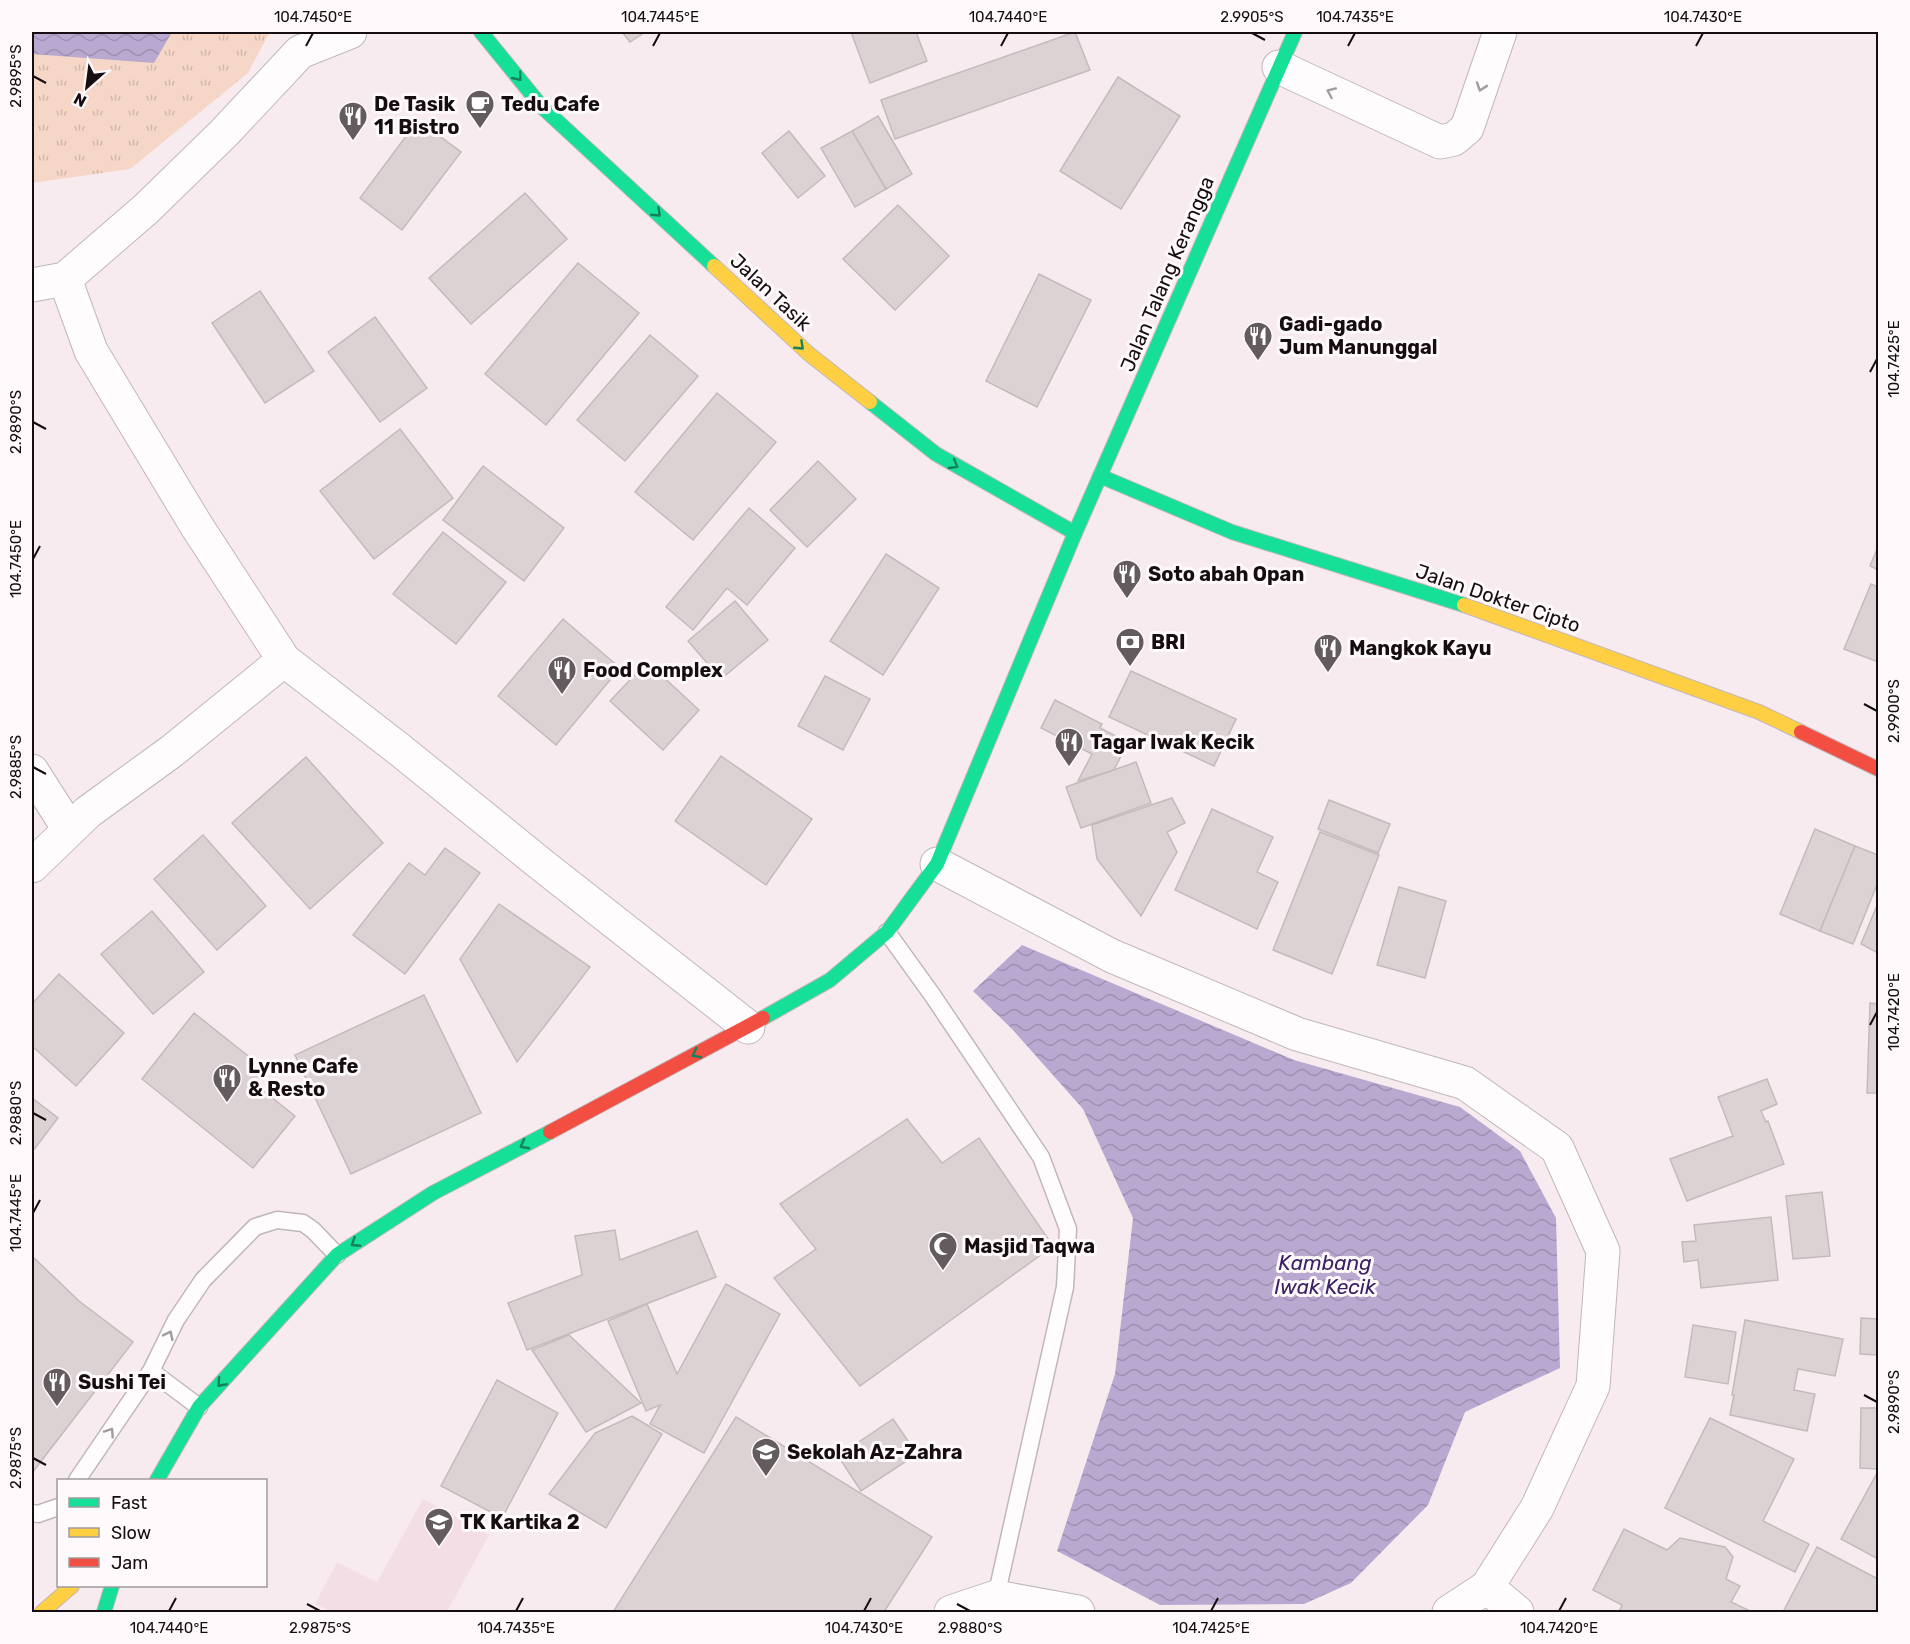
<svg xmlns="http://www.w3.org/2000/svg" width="1910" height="1644" font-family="Rubik,sans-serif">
	<defs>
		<pattern id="park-tufts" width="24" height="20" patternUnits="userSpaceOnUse" patternTransform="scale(1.5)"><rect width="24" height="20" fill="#f6d7c7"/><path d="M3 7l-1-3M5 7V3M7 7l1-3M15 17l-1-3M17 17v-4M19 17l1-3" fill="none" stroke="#d2b7aa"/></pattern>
		<pattern id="water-waves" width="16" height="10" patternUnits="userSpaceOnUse" patternTransform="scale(1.5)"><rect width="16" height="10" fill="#b9a9d1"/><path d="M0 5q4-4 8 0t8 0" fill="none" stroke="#9e90b2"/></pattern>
	</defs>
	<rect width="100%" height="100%" fill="#f8ebef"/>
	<polygon fill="#f4dee5" points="423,1499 489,1535 447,1612 332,1612 315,1604 337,1562 377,1582"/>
	<polygon fill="url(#park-tufts)" points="32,32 270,32 248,73 130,169 32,183"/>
	<g fill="url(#water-waves)">
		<polygon points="32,32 172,32 154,63 32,54"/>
		<polygon points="1022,945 1294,1060 1460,1107 1520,1151 1556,1218 1560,1368 1465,1412 1428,1505 1351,1583 1304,1604 1160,1605 1057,1551 1115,1374 1133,1218 1083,1109 1012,1029 973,991"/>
	</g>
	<g fill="#ddd2d3" stroke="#c4babb" stroke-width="1.5">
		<polygon points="622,32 645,32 630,42"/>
		<polygon points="851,32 916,32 927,61 870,83"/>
		<polygon points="1075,32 1090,70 895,139 881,100"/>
		<polygon points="1118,77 1180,116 1121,209 1060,171"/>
		<polygon points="878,116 912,174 886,189 852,131"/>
		<polygon points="418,120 461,152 402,230 360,198"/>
		<polygon points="789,131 825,176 798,198 762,153"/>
		<polygon points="852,131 886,189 855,207 821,148"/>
		<polygon points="525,193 567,239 471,324 429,278"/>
		<polygon points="898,205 949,256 895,310 843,259"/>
		<polygon points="578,263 639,313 546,425 485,374"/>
		<polygon points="1039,274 1091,300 1037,407 986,381"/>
		<polygon points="260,291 314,371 265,403 212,323"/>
		<polygon points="375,317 427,388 380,422 328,352"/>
		<polygon points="650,335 698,376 625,461 577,420"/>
		<polygon points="717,393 776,442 693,540 635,492"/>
		<polygon points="400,429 453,498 374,559 320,491"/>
		<polygon points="818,461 856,499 807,547 770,510"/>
		<polygon points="483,466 564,528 524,581 443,520"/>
		<polygon points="749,508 795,548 747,605 727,588 693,630 666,607"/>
		<polygon points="443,532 506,582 456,644 393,594"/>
		<polygon points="1878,547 1878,570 1870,566"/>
		<polygon points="886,554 939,588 883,675 830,641"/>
		<polygon points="1871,584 1878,587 1878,662 1844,649"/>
		<polygon points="735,601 768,640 721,679 688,641"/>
		<polygon points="563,619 620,668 556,745 498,696"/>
		<polygon points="647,662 699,710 663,750 610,701"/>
		<polygon points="1131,671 1236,719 1214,766 1109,717"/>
		<polygon points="825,676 870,699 843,750 798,726"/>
		<polygon points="1055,700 1102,724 1100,728 1128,742 1114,770 1078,781 1092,754 1041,728"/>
		<polygon points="721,756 812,819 766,885 675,821"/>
		<polygon points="306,757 383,843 310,909 232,823"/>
		<polygon points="1136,762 1151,803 1081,828 1066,787"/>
		<polygon points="1172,798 1185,823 1167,832 1177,852 1141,916 1097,859 1092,825"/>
		<polygon points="1329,800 1390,824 1378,853 1318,829"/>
		<polygon points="1212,809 1273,837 1257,872 1278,882 1257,929 1175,890"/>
		<polygon points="1815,829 1855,846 1820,931 1780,914"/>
		<polygon points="1320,832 1379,855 1332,974 1273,950"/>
		<polygon points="203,835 266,906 217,950 154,879"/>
		<polygon points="1855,846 1878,855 1878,882 1853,944 1820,931"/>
		<polygon points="445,848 480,873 405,974 353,935 409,863 425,875"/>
		<polygon points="1399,887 1446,901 1425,978 1377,965"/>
		<polygon points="1878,903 1878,953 1861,944"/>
		<polygon points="499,904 590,967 517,1062 460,959"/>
		<polygon points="152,911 204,972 153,1014 101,954"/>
		<polygon points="59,974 124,1033 76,1086 32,1046 32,1004"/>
		<polygon points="424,995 481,1113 351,1174 295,1055"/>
		<polygon points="1870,1003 1878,1004 1878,1093 1867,1093"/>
		<polygon points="194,1013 252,1059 248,1064 262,1075 255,1084 295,1116 253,1168 142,1079"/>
		<polygon points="1767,1079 1777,1104 1761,1111 1766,1122 1768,1121 1784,1164 1687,1201 1670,1159 1733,1136 1718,1097"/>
		<polygon points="32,1098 58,1118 32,1152"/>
		<polygon points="907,1119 942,1163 979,1138 1053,1246 860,1386 774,1278 816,1249 780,1204"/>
		<polygon points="1822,1192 1830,1256 1793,1259 1786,1196"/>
		<polygon points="1771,1217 1778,1280 1701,1288 1698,1260 1684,1262 1682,1242 1696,1241 1694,1225"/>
		<polygon points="615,1230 620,1260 697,1231 716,1277 527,1350 508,1303 582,1275 575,1236"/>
		<polygon points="32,1256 79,1301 133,1342 32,1473"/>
		<polygon points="726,1284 780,1314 704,1453 650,1424 660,1405 646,1411 608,1321 647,1304 677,1374"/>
		<polygon points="1861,1318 1878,1319 1878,1355 1860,1354"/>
		<polygon points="1745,1320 1843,1339 1835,1376 1798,1369 1794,1390 1815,1394 1807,1431 1730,1415 1734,1395 1732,1395"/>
		<polygon points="1693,1325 1736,1332 1728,1384 1685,1377"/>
		<polygon points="569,1335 641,1403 586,1432 532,1350"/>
		<polygon points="497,1380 558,1413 502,1518 441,1486"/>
		<polygon points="1861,1408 1878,1408 1878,1469 1860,1468"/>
		<polygon points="632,1416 662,1434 606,1528 549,1494 595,1433"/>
		<polygon points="736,1417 932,1537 884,1612 613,1612"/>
		<polygon points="1710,1418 1794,1459 1763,1521 1809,1544 1795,1572 1665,1508"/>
		<polygon points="893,1419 917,1454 861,1491 838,1456"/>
		<polygon points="1877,1473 1878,1474 1878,1559 1841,1539"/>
		<polygon points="1624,1529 1667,1550 1680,1538 1725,1547 1733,1557 1726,1579 1740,1586 1731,1602 1752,1612 1619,1612 1622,1605 1593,1590"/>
		<polygon points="1817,1547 1878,1579 1878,1612 1783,1612"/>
	</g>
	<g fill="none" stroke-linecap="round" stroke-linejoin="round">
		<g stroke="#c0b7ba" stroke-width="19">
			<g id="lane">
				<polyline points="887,932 933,996 1041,1157 1068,1229 1065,1287 996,1597"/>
				<polyline points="199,1407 151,1371 176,1320 203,1280 255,1227 277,1220 303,1223 313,1230 337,1255"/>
				<polyline points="77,1480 151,1371"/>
				<polyline points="32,1513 38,1514 58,1507"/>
			</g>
		</g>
		<g stroke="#c0b7ba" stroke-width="35">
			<g id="street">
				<polyline points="1279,67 1440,142 1454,139 1467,128 1500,32"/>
				<polyline points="65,279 91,351 196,525 284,660 400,750 542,865 748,1027"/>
				<polyline points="32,285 65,279 146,209 224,133 300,52 350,32"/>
				<polyline points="32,771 69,829"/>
				<polyline points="937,864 1112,956 1297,1034 1465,1083 1557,1148 1603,1251 1593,1386 1537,1508 1487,1587 1449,1612"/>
				<polyline points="32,866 88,812 172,751 284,660"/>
				<polyline points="1487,1587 1517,1612"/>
				<polyline points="951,1612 996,1597 1078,1612"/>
			</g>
		</g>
		<g stroke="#c0b7ba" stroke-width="16">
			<g id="fast">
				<polyline points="481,32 542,107 714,266"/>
				<polyline points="1100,476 1232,532 1464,605"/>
				<polyline points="1075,533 1295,32"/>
				<polyline points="763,1018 830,980 887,932 937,864 1075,533 936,454 870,402"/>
				<polyline points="157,1480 199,1407 337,1255 433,1193 550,1132"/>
				<polyline points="104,1612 112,1586"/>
			</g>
		</g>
		<g stroke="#c0b7ba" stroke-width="16">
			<g id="slow">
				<polyline points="714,266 809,354 870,402"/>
				<polyline points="1464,605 1759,712 1801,732"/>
				<polyline points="42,1612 72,1586"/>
			</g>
		</g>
		<g stroke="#c0b7ba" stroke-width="16">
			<g id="jam">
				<polyline points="1801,732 1878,769"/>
				<polyline points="550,1132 763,1018"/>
			</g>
		</g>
		<use href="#lane" stroke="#fefcfd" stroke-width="16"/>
		<use href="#street" stroke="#fefcfd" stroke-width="33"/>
		<use href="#fast" stroke="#16e098" stroke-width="14"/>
		<use href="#slow" stroke="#ffcf43" stroke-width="14"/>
		<use href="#jam" stroke="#f24e42" stroke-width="14"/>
	</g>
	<defs><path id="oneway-chevron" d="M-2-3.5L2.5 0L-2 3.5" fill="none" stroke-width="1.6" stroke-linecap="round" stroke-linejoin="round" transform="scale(1.5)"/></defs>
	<g stroke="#16815b">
		<use href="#oneway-chevron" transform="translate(518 77) rotate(51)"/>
		<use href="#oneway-chevron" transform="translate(657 213) rotate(43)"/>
		<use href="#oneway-chevron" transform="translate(800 346) rotate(43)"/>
		<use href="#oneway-chevron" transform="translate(954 465) rotate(30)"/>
		<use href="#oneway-chevron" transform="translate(696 1054) rotate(152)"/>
		<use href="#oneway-chevron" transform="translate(524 1145) rotate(152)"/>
		<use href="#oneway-chevron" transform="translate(355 1243) rotate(147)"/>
		<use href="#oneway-chevron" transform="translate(221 1383) rotate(132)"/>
	</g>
	<g stroke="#a19c9e">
		<use href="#oneway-chevron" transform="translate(1481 87) rotate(109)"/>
		<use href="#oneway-chevron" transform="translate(1331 92) rotate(-156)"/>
		<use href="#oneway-chevron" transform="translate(169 1335) rotate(-64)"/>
		<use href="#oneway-chevron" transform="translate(110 1432) rotate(-56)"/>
	</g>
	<path fill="none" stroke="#150d10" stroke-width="2" d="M 1252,33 L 1265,40M 306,46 L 313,33M 653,46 L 660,33M 1001,46 L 1008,33M 1348,46 L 1355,33M 1696,46 L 1703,33M 33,76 L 46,83M 1870,372 L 1877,359M 33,422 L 46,429M 33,559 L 40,546M 1864,704 L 1877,711M 33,767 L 46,774M 1870,1025 L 1877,1012M 33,1113 L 46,1120M 33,1213 L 40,1200M 1864,1395 L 1877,1402M 33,1458 L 46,1465M 307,1604 L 320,1611M 957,1604 L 970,1611M 169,1611 L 176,1598M 516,1611 L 523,1598M 864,1611 L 871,1598M 1211,1611 L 1218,1598M 1559,1611 L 1566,1598"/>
	<defs>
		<g id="cafe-pin" transform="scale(1.5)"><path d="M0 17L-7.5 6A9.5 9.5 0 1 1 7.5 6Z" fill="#645b5e" stroke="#fef9fb"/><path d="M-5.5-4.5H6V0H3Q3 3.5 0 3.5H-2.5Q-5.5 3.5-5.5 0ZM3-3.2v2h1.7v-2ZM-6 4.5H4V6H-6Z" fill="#fff"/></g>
		<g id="restaurant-pin" transform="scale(1.5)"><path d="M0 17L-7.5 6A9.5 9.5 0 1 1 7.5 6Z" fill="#645b5e" stroke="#fef9fb"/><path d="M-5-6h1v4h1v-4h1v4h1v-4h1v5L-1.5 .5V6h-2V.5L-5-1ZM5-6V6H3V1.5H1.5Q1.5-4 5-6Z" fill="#fff"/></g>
		<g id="bank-pin" transform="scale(1.5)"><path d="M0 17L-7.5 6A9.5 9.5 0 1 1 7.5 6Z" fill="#645b5e" stroke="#fef9fb"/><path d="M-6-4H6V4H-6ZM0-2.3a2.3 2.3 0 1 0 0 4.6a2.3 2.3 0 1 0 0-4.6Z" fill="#fff"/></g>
		<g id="mosque-pin" transform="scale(1.5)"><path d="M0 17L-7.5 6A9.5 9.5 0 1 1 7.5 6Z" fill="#645b5e" stroke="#fef9fb"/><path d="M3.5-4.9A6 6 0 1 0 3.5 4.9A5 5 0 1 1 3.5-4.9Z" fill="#fff"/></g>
		<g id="school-pin" transform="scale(1.5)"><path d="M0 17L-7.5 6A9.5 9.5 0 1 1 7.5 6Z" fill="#645b5e" stroke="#fef9fb"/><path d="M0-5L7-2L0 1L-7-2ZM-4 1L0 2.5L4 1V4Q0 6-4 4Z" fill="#fff"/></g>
	</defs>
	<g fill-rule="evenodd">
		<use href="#cafe-pin" x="480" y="104"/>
		<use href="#restaurant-pin" x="353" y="116"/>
		<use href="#restaurant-pin" x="1258" y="336"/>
		<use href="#restaurant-pin" x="1127" y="574"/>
		<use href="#bank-pin" x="1130" y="642"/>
		<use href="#restaurant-pin" x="1328" y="648"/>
		<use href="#restaurant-pin" x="562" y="670"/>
		<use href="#restaurant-pin" x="1069" y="742"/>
		<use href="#restaurant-pin" x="227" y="1078"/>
		<use href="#mosque-pin" x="943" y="1246"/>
		<use href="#restaurant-pin" x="57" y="1382"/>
		<use href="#school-pin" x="766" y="1452"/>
		<use href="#school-pin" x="439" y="1522"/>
	</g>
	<g text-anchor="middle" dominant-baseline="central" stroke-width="6" stroke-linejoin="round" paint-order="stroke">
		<g font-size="20" font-weight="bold" fill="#150d10" stroke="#fef9fb" text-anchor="start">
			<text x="374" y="104">De Tasik<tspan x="374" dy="23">11 Bistro</tspan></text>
			<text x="501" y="104">Tedu Cafe</text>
			<text x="1279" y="324">Gadi-gado<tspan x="1279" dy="23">Jum Manunggal</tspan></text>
			<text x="1148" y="574">Soto abah Opan</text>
			<text x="1151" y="642">BRI</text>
			<text x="1349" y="648">Mangkok Kayu</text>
			<text x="583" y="670">Food Complex</text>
			<text x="1090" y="742">Tagar Iwak Kecik</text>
			<text x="248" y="1066">Lynne Cafe<tspan x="248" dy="23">&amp; Resto</tspan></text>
			<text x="964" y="1246">Masjid Taqwa</text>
			<text x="78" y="1382">Sushi Tei</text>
			<text x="787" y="1452">Sekolah Az-Zahra</text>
			<text x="460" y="1522">TK Kartika 2</text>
		</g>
		<g font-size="20" fill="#150d10" stroke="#fef9fb">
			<text transform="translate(1167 274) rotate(-67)">Jalan Talang Kerangga</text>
			<text transform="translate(771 292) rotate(43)">Jalan Tasik</text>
			<text transform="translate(1498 598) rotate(19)">Jalan Dokter Cipto</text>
		</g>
		<g font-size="21" font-style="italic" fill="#3b2163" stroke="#fef9fb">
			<text x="1325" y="1262">Kambang<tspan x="1325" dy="24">Iwak Kecik</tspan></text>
		</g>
	</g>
	<rect width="1910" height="1644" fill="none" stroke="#fef9fb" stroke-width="66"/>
	<rect x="57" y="1479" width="210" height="108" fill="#fef9fb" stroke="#a19b9d" stroke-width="1.5"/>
	<rect x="69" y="1498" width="30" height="9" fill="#16e098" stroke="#a19b9d" stroke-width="1.5"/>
	<text x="111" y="1509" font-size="18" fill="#150d10">Fast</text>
	<rect x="69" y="1528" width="30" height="9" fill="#ffcf43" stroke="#a19b9d" stroke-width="1.5"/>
	<text x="111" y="1539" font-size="18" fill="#150d10">Slow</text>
	<rect x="69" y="1558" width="30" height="9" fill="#f24e42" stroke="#a19b9d" stroke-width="1.5"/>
	<text x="111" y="1569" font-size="18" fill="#150d10">Jam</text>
	<g transform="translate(87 87) rotate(208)" stroke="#fef9fb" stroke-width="4.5" paint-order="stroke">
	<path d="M0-4.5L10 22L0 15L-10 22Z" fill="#150d10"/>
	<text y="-9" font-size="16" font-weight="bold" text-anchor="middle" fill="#150d10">N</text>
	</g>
	<rect x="33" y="33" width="1844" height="1578" fill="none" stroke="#150d10" stroke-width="2"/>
	<g font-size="15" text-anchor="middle" fill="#150d10">
		<text x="313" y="22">104.7450°E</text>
		<text x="660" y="22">104.7445°E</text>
		<text x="1008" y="22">104.7440°E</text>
		<text x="1252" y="22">2.9905°S</text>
		<text x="1355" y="22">104.7435°E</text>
		<text x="1703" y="22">104.7430°E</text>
		<text transform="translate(16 76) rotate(-90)" y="5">2.9895°S</text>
		<text transform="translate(1894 359) rotate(-90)" y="5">104.7425°E</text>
		<text transform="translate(16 422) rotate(-90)" y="5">2.9890°S</text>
		<text transform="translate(16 559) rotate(-90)" y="5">104.7450°E</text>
		<text transform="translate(1894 711) rotate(-90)" y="5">2.9900°S</text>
		<text transform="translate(16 767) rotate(-90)" y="5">2.9885°S</text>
		<text transform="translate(1894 1012) rotate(-90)" y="5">104.7420°E</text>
		<text transform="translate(16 1113) rotate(-90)" y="5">2.9880°S</text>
		<text transform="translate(16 1213) rotate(-90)" y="5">104.7445°E</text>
		<text transform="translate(1894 1402) rotate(-90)" y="5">2.9890°S</text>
		<text transform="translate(16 1458) rotate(-90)" y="5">2.9875°S</text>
		<text x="169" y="1633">104.7440°E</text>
		<text x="320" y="1633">2.9875°S</text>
		<text x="516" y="1633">104.7435°E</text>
		<text x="864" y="1633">104.7430°E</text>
		<text x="970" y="1633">2.9880°S</text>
		<text x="1211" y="1633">104.7425°E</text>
		<text x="1559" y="1633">104.7420°E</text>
	</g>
</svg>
